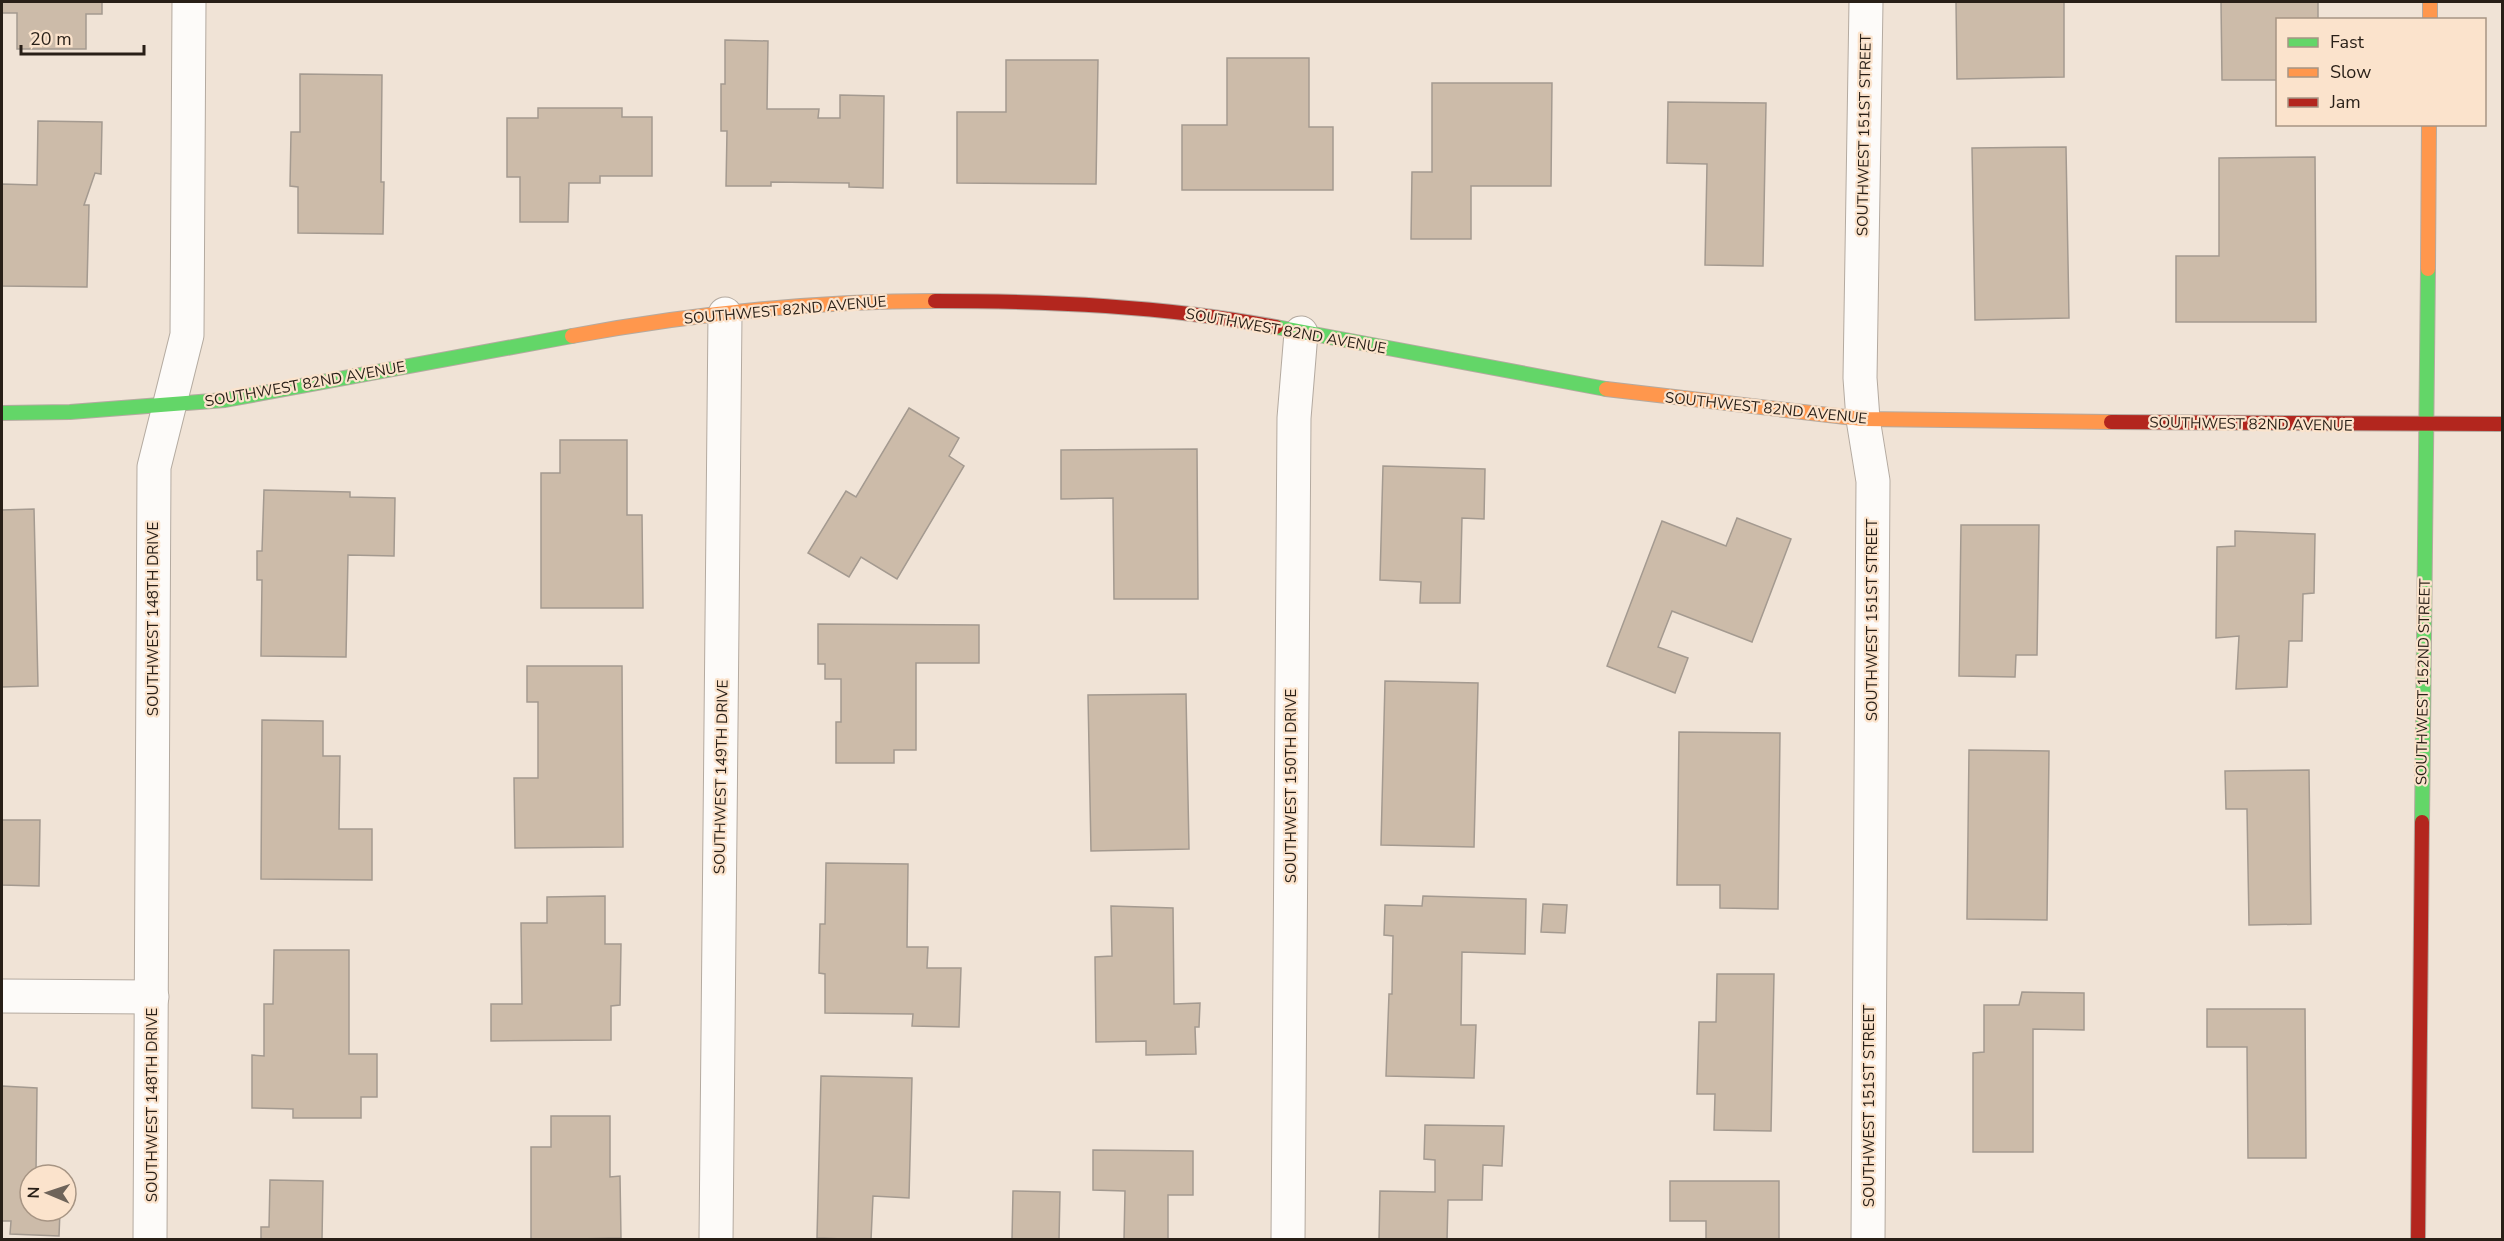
<svg xmlns="http://www.w3.org/2000/svg" width="2504" height="1241" font-family="'Nunito Sans',sans-serif">
	<rect width="100%" height="100%" fill="#f0e3d6"/>
	<g fill="#ccbba9" stroke="#a49a90" stroke-width="1.5">
		<polygon points="2,2 102,2 102,14 86,14 86,49 17,49 17,13 2,13"/>
		<polygon points="1956,2 2064,2 2064,77 1957,79"/>
		<polygon points="2221,2 2318,2 2318,20 2278,20 2278,80 2222,80"/>
		<polygon points="725,40 768,41 767,109 819,109 818,118 840,118 840,95 884,96 883,188 849,187 849,183 771,182 771,186 726,186 727,131 721,131 721,84 725,84"/>
		<polygon points="1227,58 1309,58 1309,127 1333,127 1333,190 1182,190 1182,125 1227,125"/>
		<polygon points="1006,60 1098,60 1096,184 957,183 957,112 1006,112"/>
		<polygon points="300,74 382,75 381,182 384,182 383,234 298,233 298,187 290,186 291,132 300,132"/>
		<polygon points="1432,83 1552,83 1551,186 1471,186 1471,239 1411,239 1412,172 1432,172"/>
		<polygon points="1668,102 1766,103 1763,266 1705,265 1707,164 1667,163"/>
		<polygon points="538,108 622,108 622,117 652,117 652,176 600,176 600,183 569,183 568,222 520,222 520,177 507,177 507,118 538,118"/>
		<polygon points="38,121 102,122 101,174 95,173 84,205 89,205 87,287 2,286 2,184 37,185"/>
		<polygon points="2066,147 2069,318 1975,320 1972,148"/>
		<polygon points="2315,157 2316,322 2176,322 2176,256 2219,256 2219,158"/>
		<polygon points="909,408 959,438 949,456 964,466 897,579 861,557 849,577 808,553 846,491 856,497"/>
		<polygon points="560,440 627,440 627,515 642,515 643,608 541,608 541,473 560,473"/>
		<polygon points="1197,449 1198,599 1114,599 1113,498 1061,499 1061,450"/>
		<polygon points="1383,466 1485,469 1484,519 1462,518 1460,603 1420,603 1421,582 1380,580"/>
		<polygon points="264,490 350,492 350,497 395,498 394,556 348,555 346,657 261,656 262,580 257,580 257,551 262,551"/>
		<polygon points="34,509 38,686 2,687 2,510"/>
		<polygon points="1737,518 1791,539 1752,642 1672,611 1658,647 1688,658 1675,693 1607,666 1662,521 1726,546"/>
		<polygon points="1961,525 2039,525 2037,655 2016,655 2015,677 1959,676"/>
		<polygon points="2235,531 2315,534 2314,593 2303,594 2302,641 2289,641 2287,687 2236,689 2239,636 2216,638 2217,547 2235,546"/>
		<polygon points="818,624 979,625 979,663 916,663 916,750 894,750 894,763 836,763 836,722 841,722 841,679 825,679 825,664 818,664"/>
		<polygon points="527,666 622,666 623,847 515,848 514,778 538,778 538,702 527,702"/>
		<polygon points="1385,681 1478,683 1474,847 1381,845"/>
		<polygon points="1186,694 1189,849 1091,851 1088,695"/>
		<polygon points="262,720 323,721 323,756 340,756 339,829 372,829 372,880 261,879"/>
		<polygon points="1679,732 1780,733 1778,909 1720,908 1720,885 1677,885"/>
		<polygon points="1969,750 2049,751 2047,920 1967,919"/>
		<polygon points="2309,770 2311,924 2249,925 2247,809 2226,809 2225,771"/>
		<polygon points="2,820 40,820 39,886 2,885"/>
		<polygon points="826,863 908,864 907,947 928,947 927,968 961,968 959,1027 912,1026 913,1014 825,1013 825,974 819,973 820,924 825,924"/>
		<polygon points="605,896 605,944 621,944 620,1005 611,1006 611,1040 491,1041 491,1004 522,1004 521,923 547,923 547,897"/>
		<polygon points="1423,896 1526,899 1525,954 1462,952 1461,1025 1476,1025 1474,1078 1386,1076 1389,994 1392,994 1393,936 1384,935 1385,905 1422,906"/>
		<polygon points="1543,904 1567,905 1565,933 1541,932"/>
		<polygon points="1111,906 1173,908 1174,1004 1200,1003 1199,1027 1195,1027 1196,1054 1146,1055 1146,1041 1096,1042 1095,957 1112,956"/>
		<polygon points="274,950 349,950 349,1054 377,1054 377,1097 361,1097 361,1118 293,1118 293,1109 252,1108 252,1055 264,1056 264,1004 273,1004"/>
		<polygon points="1717,974 1774,974 1771,1131 1714,1130 1715,1094 1697,1094 1699,1022 1716,1022"/>
		<polygon points="2022,992 2084,993 2084,1030 2033,1029 2033,1152 1973,1152 1973,1053 1984,1052 1984,1005 2019,1005"/>
		<polygon points="2207,1009 2305,1009 2306,1158 2248,1158 2247,1047 2207,1047"/>
		<polygon points="821,1076 912,1078 909,1198 873,1196 871,1240 817,1238"/>
		<polygon points="2,1086 37,1088 36,1172 61,1172 61,1175 30,1175 30,1211 60,1211 59,1236 10,1234 11,1221 2,1221"/>
		<polygon points="551,1116 610,1116 610,1177 620,1176 621,1238 531,1240 531,1147 551,1147"/>
		<polygon points="1425,1125 1504,1126 1502,1166 1483,1165 1482,1200 1448,1200 1447,1240 1379,1240 1380,1191 1435,1192 1435,1160 1424,1159"/>
		<polygon points="1093,1150 1193,1151 1193,1195 1168,1195 1168,1240 1124,1240 1125,1191 1093,1190"/>
		<polygon points="270,1180 323,1181 322,1240 261,1240 261,1227 269,1227"/>
		<polygon points="1670,1181 1779,1181 1779,1240 1706,1240 1706,1221 1670,1221"/>
		<polygon points="1013,1191 1060,1192 1059,1240 1012,1240"/>
	</g>
	<g fill="none" stroke-linecap="round" stroke-linejoin="round">
		<g stroke="#b4aaa0" stroke-width="35">
			<g id="street">
				<polyline points="1866,2 1860,378 1863,419 1873,481 1868,1240"/>
				<polyline points="2,996 152,997"/>
				<polyline points="150,1240 154,467 187,335 189,2"/>
				<polyline points="716,1240 725,314"/>
				<polyline points="1288,1240 1294,418 1301,333"/>
			</g>
		</g>
		<g stroke="#b4aaa0" stroke-width="16">
			<g id="fast">
				<polyline points="1276,327 1606,389"/>
				<polyline points="2,413 70,412 225,400 572,336"/>
				<polyline points="2422,822 2428,269"/>
			</g>
		</g>
		<g stroke="#b4aaa0" stroke-width="16">
			<g id="slow">
				<polyline points="2430,2 2430,20"/>
				<polyline points="2428,269 2429,124"/>
				<path d="M 572,336 C 691,314 813,301 935,301"/>
				<polyline points="1606,389 1863,419 2111,422"/>
			</g>
		</g>
		<g stroke="#b4aaa0" stroke-width="16">
			<g id="jam">
				<path d="M 935,301 C 1049,301 1164,306 1276,327"/>
				<polyline points="2111,422 2502,424"/>
				<polyline points="2418,1240 2422,822"/>
			</g>
		</g>
		<use href="#street" stroke="#fdfbf9" stroke-width="33"/>
		<use href="#fast" stroke="#63d668" stroke-width="14"/>
		<use href="#slow" stroke="#ff974d" stroke-width="14"/>
		<use href="#jam" stroke="#b3261e" stroke-width="14"/>
	</g>
	<g text-anchor="middle" dominant-baseline="central" stroke-width="4.5" stroke-linejoin="round" paint-order="stroke">
		<g font-size="15" fill="#281f17" stroke="#fbe3cc">
			<text transform="translate(1864 135) rotate(-89)">SOUTHWEST 151ST STREET</text>
			<text transform="translate(785 310) rotate(-5)">SOUTHWEST 82ND AVENUE</text>
			<text transform="translate(1286 331) rotate(10)">SOUTHWEST 82ND AVENUE</text>
			<text transform="translate(305 384) rotate(-10)">SOUTHWEST 82ND AVENUE</text>
			<text transform="translate(1766 408) rotate(6)">SOUTHWEST 82ND AVENUE</text>
			<text transform="translate(2251 424) rotate(1)">SOUTHWEST 82ND AVENUE</text>
			<text transform="translate(153 619) rotate(-90)">SOUTHWEST 148TH DRIVE</text>
			<text transform="translate(1872 620) rotate(-90)">SOUTHWEST 151ST STREET</text>
			<text transform="translate(2423 682) rotate(-89)">SOUTHWEST 152ND STREET</text>
			<text transform="translate(721 777) rotate(-89)">SOUTHWEST 149TH DRIVE</text>
			<text transform="translate(1291 786) rotate(-90)">SOUTHWEST 150TH DRIVE</text>
			<text transform="translate(152 1105) rotate(-90)">SOUTHWEST 148TH DRIVE</text>
			<text transform="translate(1869 1106) rotate(-90)">SOUTHWEST 151ST STREET</text>
		</g>
	</g>
	<rect width="2504" height="1241" fill="none" stroke="#281f17" stroke-width="6"/>
	<rect x="2276" y="18" width="210" height="108" fill="#fbe3cc" stroke="#a79584" stroke-width="1.5"/>
	<rect x="2288" y="38" width="30" height="9" fill="#63d668" stroke="#a79584" stroke-width="1.5"/>
	<text x="2330" y="48" font-size="18" fill="#281f17">Fast</text>
	<rect x="2288" y="68" width="30" height="9" fill="#ff974d" stroke="#a79584" stroke-width="1.5"/>
	<text x="2330" y="78" font-size="18" fill="#281f17">Slow</text>
	<rect x="2288" y="98" width="30" height="9" fill="#b3261e" stroke="#a79584" stroke-width="1.5"/>
	<text x="2330" y="108" font-size="18" fill="#281f17">Jam</text>
	<g transform="translate(48 1193) rotate(272)"><circle r="28" fill="#fbe3cc" stroke="#a79584" stroke-width="1.5"/>
	<path d="M0-4.5L10 22L0 15L-10 22Z" fill="#6e645a"/>
	<text y="-9" font-size="16" font-weight="bold" text-anchor="middle" fill="#281f17">N</text>
	</g>
	<path d="M21 45v9h123v-9" fill="none" stroke="#281f17" stroke-width="3"/>
	<text x="30" y="45" font-size="18" fill="#281f17" stroke="#fbe3cc" stroke-width="4.5" paint-order="stroke">20 m</text>
</svg>
